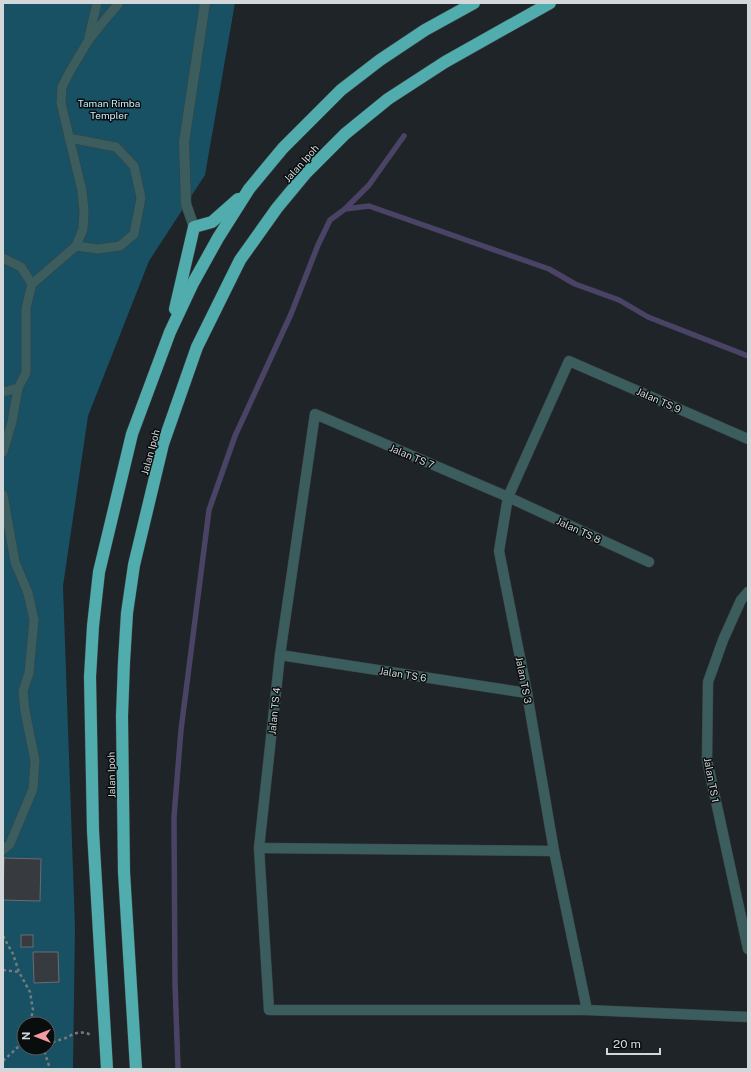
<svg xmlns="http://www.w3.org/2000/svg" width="751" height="1072" font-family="'Public Sans',sans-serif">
	<rect width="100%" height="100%" fill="#1e2427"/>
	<path fill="#185064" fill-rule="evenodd" d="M 3,3 L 235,3 L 205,175 L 149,261 L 88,416 L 63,586 L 75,927 L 73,1069 L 3,1069 ZM 24,1024 L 48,1024 L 48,1048 L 24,1048 Z"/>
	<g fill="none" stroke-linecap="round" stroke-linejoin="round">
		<g stroke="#4a4365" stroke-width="5.5">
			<polyline points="345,209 369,185 404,136"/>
			<polyline points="178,1069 175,983 174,817 181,730 209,510 235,436 291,314 318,245 330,220 345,209 369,206 549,269 575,284 619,300 648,317 748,356"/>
		</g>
	</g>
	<g fill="#373b40" stroke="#696d73">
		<polygon points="4,858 41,859 40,901 3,900"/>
		<rect x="21" y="935" width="12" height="12"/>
		<polygon points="33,952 58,952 59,982 34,983"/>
	</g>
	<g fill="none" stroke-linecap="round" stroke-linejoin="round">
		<g stroke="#3b4143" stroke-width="10">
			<g id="lane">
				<polyline points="89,37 97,3"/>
				<polyline points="69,138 116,147 134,166 141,198 134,234 120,246 98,249 76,246"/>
				<polyline points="3,258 21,267 32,284"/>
				<polyline points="3,392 18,388 26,373 26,308 32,284 76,246 83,229 84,211 82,191 61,103 62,87 69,73 88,41 108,16 119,3"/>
				<polyline points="3,452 12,422 18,388"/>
				<polyline points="3,495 15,562 28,593 34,620 29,673 23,691 25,711 35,761 33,789 10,844 3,850"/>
			</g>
		</g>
		<g stroke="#3b4143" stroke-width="11">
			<g id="street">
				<polyline points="194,227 186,204 184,142 205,3"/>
				<polyline points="649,562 508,497 315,414 280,655 259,848 269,1010 587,1010 748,1017"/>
				<polyline points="748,592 741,600 723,640 708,682 707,760 748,949"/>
				<polyline points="280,655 527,693"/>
				<polyline points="259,848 554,851"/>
				<polyline points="587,1010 554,851 527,693 499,551 508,497 569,361 748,439"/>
			</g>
		</g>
		<g stroke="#3b4143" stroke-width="13">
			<g id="highway">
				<polyline points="175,309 194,227 212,222 238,199"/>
				<polyline points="107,1069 93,831 90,677 93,626 99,572 132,434 170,332 193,283 218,238 249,189 283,148 341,90 380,60 425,30 474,3"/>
				<polyline points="136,1069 124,872 122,716 124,662 127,613 134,565 163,444 197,347 240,260 277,208 306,173 345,134 388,99 445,62 550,3"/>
			</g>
		</g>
		<g stroke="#767b7e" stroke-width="2.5" stroke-dasharray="3 3" stroke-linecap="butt">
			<polyline points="3,936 13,954 19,972 30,992 33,1010 30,1024"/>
			<polyline points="3,970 19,972"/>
			<path d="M 48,1046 C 53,1041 56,1041 63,1039 C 73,1035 79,1029 91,1035"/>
			<polyline points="40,1048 44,1050 50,1069"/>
			<polyline points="3,1061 18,1047 24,1046"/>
		</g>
		<use href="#lane" stroke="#3b5d5d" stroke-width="9"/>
		<use href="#street" stroke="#3b5d5d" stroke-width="10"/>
		<use href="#highway" stroke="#51acad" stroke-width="12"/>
	</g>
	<g text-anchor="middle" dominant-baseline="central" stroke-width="3" stroke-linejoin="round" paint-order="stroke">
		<g font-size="10" fill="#c5ecfd" stroke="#0a0d0e">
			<text x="109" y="103">Taman Rimba<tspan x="109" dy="12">Templer</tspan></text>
		</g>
		<g font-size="10" fill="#d2d7d9" stroke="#0a0d0e">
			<text transform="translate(301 163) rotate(-48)">Jalan Ipoh</text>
			<text transform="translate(659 400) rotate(24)">Jalan TS 9</text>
			<text transform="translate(150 452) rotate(-75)">Jalan Ipoh</text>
			<text transform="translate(412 456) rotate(23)">Jalan TS 7</text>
			<text transform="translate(579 530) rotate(25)">Jalan TS 8</text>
			<text transform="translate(403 674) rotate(9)">Jalan TS 6</text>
			<text transform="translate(524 680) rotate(79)">Jalan TS 3</text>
			<text transform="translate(274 711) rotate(-84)">Jalan TS 4</text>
			<text transform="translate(111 775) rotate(-91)">Jalan Ipoh</text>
			<text transform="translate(712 780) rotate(79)">Jalan TS 1</text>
		</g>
	</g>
	<rect width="751" height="1072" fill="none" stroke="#d2d7d9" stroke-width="8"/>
	<g transform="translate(36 1036) rotate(270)"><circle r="19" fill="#0a0d0e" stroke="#5a5e5f"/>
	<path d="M0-3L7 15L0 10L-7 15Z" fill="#f49aa1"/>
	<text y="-6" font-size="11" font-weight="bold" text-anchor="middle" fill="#d2d7d9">N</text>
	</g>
	<path d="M607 1048v6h53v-6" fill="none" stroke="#d2d7d9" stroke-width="2"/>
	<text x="613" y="1048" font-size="12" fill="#d2d7d9" stroke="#0a0d0e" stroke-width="3" paint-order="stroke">20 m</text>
</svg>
